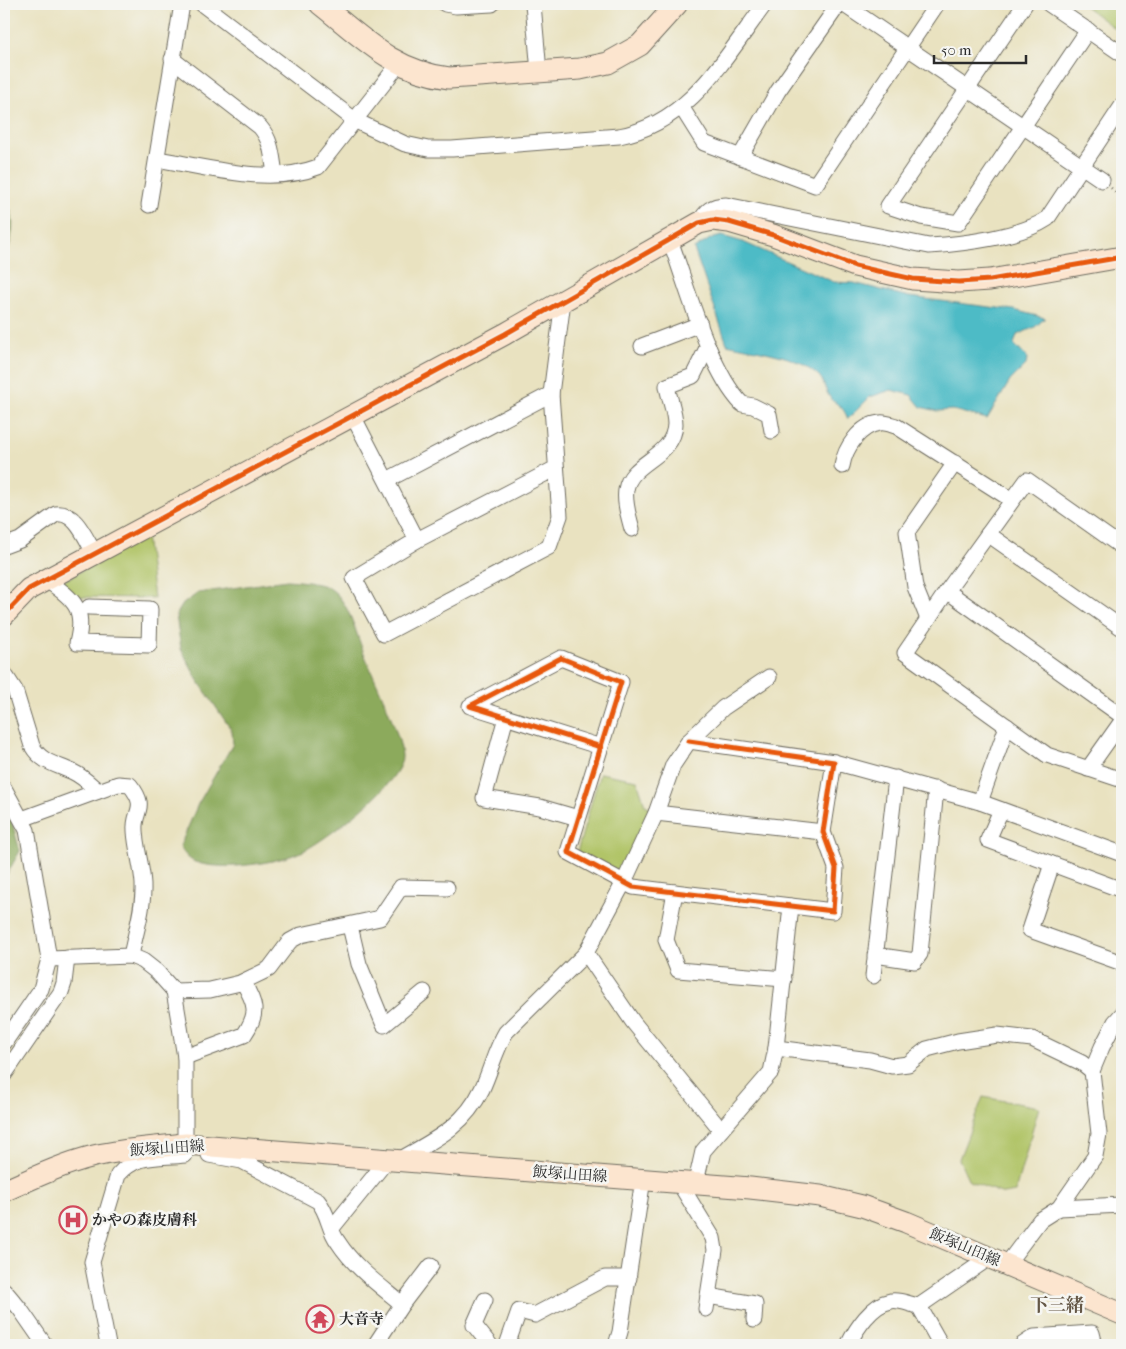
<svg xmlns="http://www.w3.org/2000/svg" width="1126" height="1349" font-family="'IM FELL French Canon','Noto Serif JP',serif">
	<rect width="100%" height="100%" fill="#f6f6f2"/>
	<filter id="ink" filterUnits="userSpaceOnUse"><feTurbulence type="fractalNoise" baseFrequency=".02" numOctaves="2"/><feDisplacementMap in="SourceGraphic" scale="10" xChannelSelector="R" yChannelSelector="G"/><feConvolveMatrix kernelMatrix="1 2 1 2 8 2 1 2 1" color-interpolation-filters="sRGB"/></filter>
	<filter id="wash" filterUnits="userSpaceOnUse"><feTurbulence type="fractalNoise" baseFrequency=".0096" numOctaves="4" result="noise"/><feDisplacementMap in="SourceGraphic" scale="20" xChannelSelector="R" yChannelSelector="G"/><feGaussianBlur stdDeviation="1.12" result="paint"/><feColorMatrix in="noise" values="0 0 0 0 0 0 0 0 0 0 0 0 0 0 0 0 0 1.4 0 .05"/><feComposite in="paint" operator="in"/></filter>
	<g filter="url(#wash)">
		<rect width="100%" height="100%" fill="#e9e2c0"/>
		<g fill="#b1c468" stroke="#6e784a">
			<polygon points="1082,4 1122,4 1122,33 1118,31"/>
			<polygon points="146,536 154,598 76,597 61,582"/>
			<polygon points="600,773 637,780 645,805 651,808 625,870 618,875 577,852"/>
			<polygon points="983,1097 1039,1107 1015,1192 1004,1194 969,1181 959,1159"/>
		</g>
		<g fill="#8caa5c" stroke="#5c6a44">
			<path d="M 4,201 C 20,217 10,244 4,263 Z"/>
			<path d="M 287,580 C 299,581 313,582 325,586 C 348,595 355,632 364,653 C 373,677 401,733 402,756 C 403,782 329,837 307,849 C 282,863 222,872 195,862 C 188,859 183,853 180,846 L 198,804 L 233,744 L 232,731 L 197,679 L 181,649 L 176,615 L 183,604 L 198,593 Z"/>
			<polygon points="4,805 10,815 20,851 4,879"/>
		</g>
		<path fill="#4ebbc6" stroke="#3c7378" d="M 722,236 L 743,242 L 834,282 L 854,283 L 909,297 L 1014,310 L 1045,318 L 1035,327 L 1017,335 L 1014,344 L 1027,358 L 1026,365 L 1010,381 L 987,419 L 953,410 L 937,411 L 921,407 L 911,395 L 891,390 L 870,397 L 848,419 C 841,402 836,406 829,396 C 825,390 824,380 818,375 C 796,354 756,351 727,344 L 694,249 L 710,239 Z"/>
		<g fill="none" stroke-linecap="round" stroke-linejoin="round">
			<polyline stroke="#4ebbc6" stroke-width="4" points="4,1280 9,1287"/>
		</g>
	</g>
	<g filter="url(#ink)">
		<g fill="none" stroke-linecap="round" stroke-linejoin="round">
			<g stroke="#6e6b5f" stroke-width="17">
				<g id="street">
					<path d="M 202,4 L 356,121 L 405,144 L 428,149 L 452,149 L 619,136 C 690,123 725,57 765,4"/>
					<polyline points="445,4 456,6 492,4"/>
					<polyline points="533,4 539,72"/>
					<polyline points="843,4 1102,180"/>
					<polyline points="1025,4 888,206 921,217 958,223 1088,30"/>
					<polyline points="1049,4 1122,54"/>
					<path d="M 172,59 L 260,127 C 272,141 272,156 275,174"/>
					<polyline points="682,108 704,143 815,185 937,4"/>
					<polyline points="740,157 778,91 839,4"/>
					<path d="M 157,159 C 207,167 268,186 318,167 L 398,65"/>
					<polyline points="149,205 182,4"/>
					<path d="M 699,223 C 706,211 711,205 726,205 L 929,246 C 962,244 1020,237 1047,219 L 1122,106"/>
					<path d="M 670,240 C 687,286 709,370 742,404 L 753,406 L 769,414 L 772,431"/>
					<polyline points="642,346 700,324"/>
					<polyline points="353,416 417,540"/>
					<path d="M 842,466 C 845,448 860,425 880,423 C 885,422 892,425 896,426 L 1012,500"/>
					<polyline points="556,468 417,540 354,578 384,634 549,547 560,516 551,394 563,301"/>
					<polyline points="387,480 551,394"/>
					<path d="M 632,529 C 629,517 624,503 626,490 C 630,461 674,458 675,424 C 675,412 669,398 667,386 L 693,376 L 708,346"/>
					<polyline points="988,534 1122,628"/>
					<path d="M 4,546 L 20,540 L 56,514 C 76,511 86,540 95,554"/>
					<polyline points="1122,547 1027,480 947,591 1122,716"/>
					<path d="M 47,580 C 74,600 86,608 77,643 L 149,645 L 150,609 L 89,607"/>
					<polyline points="947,591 905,653 1047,755 1122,780"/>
					<polyline points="928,619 915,587 907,532 955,463"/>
					<path d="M 4,673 L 15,690 L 32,746 C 42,763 56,764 73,772 C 82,776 90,784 98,791"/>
					<polyline points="506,717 484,798 540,807 578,818"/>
					<polyline points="601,747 470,706 561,658 621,682 568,852 633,887 833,911 836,868 823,832 834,762 689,741"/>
					<polyline points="834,762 980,802 1122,854"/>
					<polyline points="1088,769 1122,721"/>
					<polyline points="4,788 27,830 49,959 41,989 4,1043"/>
					<polyline points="980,802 1007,726"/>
					<polyline points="1001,810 988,840 1122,890"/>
					<polyline points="656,813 823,832"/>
					<path d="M 22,819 L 118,784 L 130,785 C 149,809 133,810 135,831 C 136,849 142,866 143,884 C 144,908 135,934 131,956"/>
					<polyline points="1052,864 1030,930 1122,963"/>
					<polyline points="675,892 666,940 678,970 784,979"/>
					<polyline points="350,926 359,964 384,1025 424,992"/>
					<polyline points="586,953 633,1022 721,1130"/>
					<polyline points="875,955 915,961 920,954 936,789"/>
					<path d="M 49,959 L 131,956 L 143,961 L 157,972 L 174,991 L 185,1057 L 185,1155 C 158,1158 137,1153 118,1175 L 92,1262 L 108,1345"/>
					<polyline points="873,976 896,778"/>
					<polyline points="174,991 210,990 240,983 269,969 290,941 301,935 380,918 401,887 447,888"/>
					<polyline points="776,1048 870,1060 892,1066 908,1064 927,1049 958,1041 997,1035 1032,1039 1082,1063 1092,1071"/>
					<path d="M 185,1057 L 244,1035 C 259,1013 256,1004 243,982"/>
					<polyline points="4,1075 61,992 64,983 67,958"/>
					<path d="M 209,1155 L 242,1161 L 318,1201 C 329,1214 328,1229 338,1242 C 354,1267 379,1285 402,1304 L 431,1266"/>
					<path d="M 399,1160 C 434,1140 464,1127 482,1089 C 491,1070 495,1050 506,1032 L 586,953 L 624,882 L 656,813 L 673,765 L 689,741 L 723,708 L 769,677"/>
					<polyline points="678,1181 713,1238 715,1250 706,1309"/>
					<polyline points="696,1182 703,1151 771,1072 776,1048 791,906"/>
					<polyline points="1059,1208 1122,1205"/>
					<polyline points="332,1228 388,1159"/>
					<polyline points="1007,1264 1040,1220 1059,1208 1095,1156 1099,1134 1092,1071 1102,1047 1115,1022 1122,1014"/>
					<polyline points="4,1290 20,1309 45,1345"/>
					<polyline points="708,1296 755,1304 754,1320"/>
					<polyline points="485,1300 474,1325 490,1345"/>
					<polyline points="919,1306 941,1345"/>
					<polyline points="375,1345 402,1304"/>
					<polyline points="507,1345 519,1311 535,1315 605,1278 629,1278"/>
					<polyline points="616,1345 620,1332 643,1179"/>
					<path d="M 848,1345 C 856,1329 872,1304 891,1301 C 899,1299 911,1305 919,1306 L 989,1258"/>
					<polyline points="1022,1345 1034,1337 1092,1333 1095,1345"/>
				</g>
			</g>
			<g stroke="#6e6b5f" stroke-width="23">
				<g id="secondary">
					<path d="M 320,4 C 362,37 392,71 449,78 L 580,69 L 608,63 L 640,45 L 677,4"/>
					<polyline points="4,615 29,589 505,334 699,223 713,220 729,222 773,235 855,266 913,279 959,282 990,280 1122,257"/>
					<path d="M 4,1191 C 33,1178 62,1164 94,1156 C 124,1149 155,1147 186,1144 L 750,1188 L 820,1196 L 862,1206 L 906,1222 L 1122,1314"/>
				</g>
			</g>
			<polyline stroke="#6e6b5f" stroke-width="2.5" stroke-dasharray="1 4" stroke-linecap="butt" points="1111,188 1122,199"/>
			<use href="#street" stroke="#fff" stroke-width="15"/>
			<use href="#secondary" stroke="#fce5cf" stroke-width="21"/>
			<g stroke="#f6f6f2" stroke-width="8">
				<g id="cycleway">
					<polyline points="4,615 29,589 505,334 699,223 713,220 729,222 773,235 855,266 913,279 959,282 990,280 1122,257"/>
					<polyline points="601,747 470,706 561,658 621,682 568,852 633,887 833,911 836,868 823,832 834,762 689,741"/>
				</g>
			</g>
			<use href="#cycleway" stroke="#e8590c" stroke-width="5"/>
		</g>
	</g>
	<defs>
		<g id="hospital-ring" transform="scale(1.4375)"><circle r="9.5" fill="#f6f6f2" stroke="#d1495b" stroke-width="1.5"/><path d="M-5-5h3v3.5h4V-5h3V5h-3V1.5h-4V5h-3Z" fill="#d1495b"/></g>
		<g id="temple-ring" transform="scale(1.4375)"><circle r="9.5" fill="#f6f6f2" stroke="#d1495b" stroke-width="1.5"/><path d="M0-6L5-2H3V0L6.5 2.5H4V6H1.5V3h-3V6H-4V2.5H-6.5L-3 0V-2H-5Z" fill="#d1495b"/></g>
	</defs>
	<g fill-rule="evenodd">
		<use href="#hospital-ring" x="73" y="1220"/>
		<use href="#temple-ring" x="320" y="1319"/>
	</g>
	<g text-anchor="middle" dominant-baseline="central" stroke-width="5" stroke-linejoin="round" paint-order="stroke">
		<g font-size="15" fill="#2b2b2b" stroke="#f6f6f2">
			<text transform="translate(167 1148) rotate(-4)">飯塚山田線</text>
			<text transform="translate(570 1174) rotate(4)">飯塚山田線</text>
			<text transform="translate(965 1247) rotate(23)">飯塚山田線</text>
		</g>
		<g font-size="15" font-weight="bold" fill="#2b2b2b" stroke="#f6f6f2" text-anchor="start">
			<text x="92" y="1220">かやの森皮膚科</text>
			<text x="339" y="1319">大音寺</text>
		</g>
		<g font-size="18" font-weight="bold" fill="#655847" stroke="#f6f6f2">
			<text x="1057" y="1305">下三緒</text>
		</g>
	</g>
	<rect width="1126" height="1349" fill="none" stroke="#f6f6f2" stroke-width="20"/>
	<path d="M934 55v8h92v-8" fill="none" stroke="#2b2b2b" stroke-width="2.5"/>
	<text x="941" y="55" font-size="15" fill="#2b2b2b" stroke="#f6f6f2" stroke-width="4" paint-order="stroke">50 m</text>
</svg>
